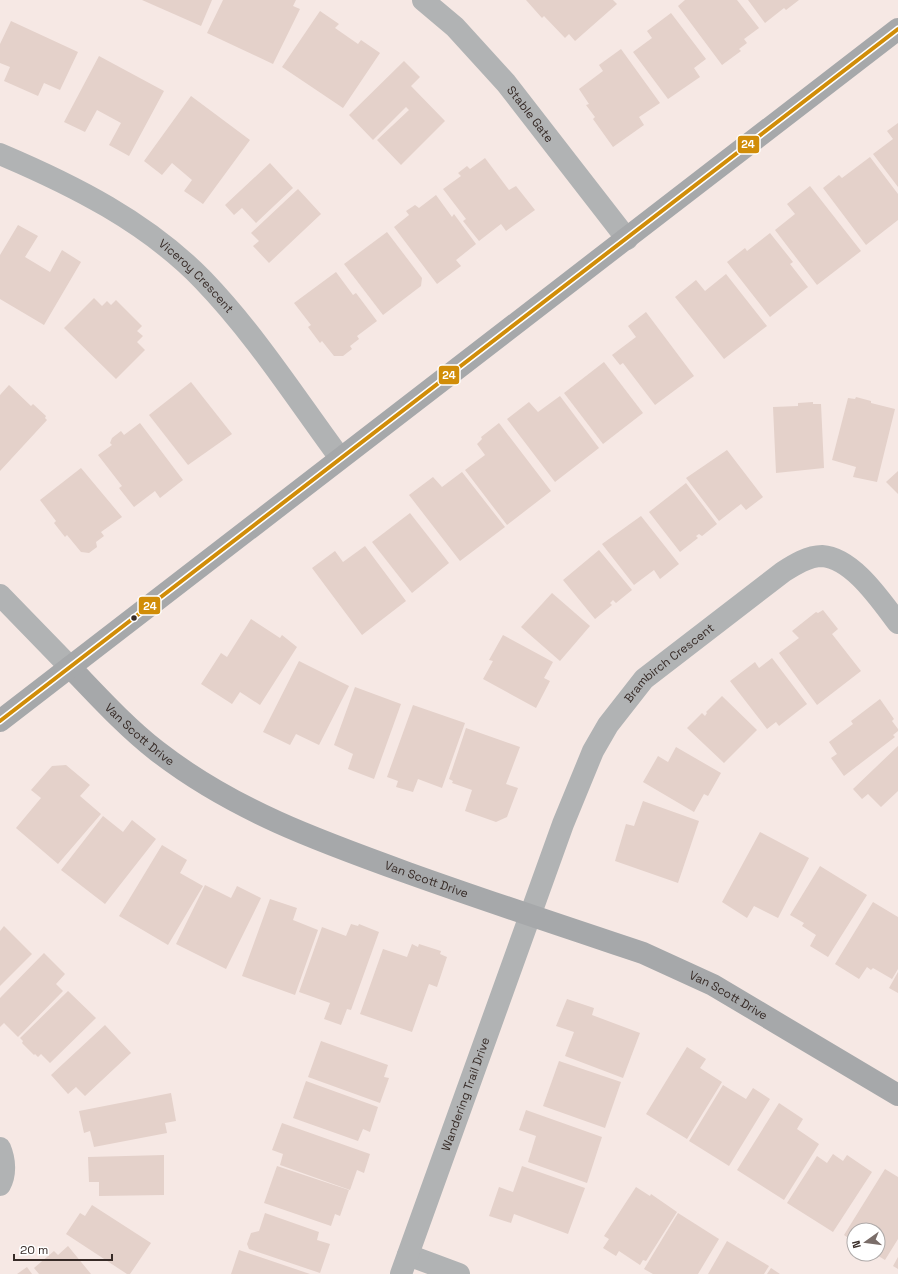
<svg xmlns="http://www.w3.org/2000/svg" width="898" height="1274" font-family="'Space Grotesk',sans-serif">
	<rect width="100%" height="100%" fill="#f6e8e4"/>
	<g fill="#e4d1ca">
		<polygon points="142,0 212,0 201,26"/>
		<polygon points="223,0 296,0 293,6 300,9 273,64 207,33"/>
		<polygon points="526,0 613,0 617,4 575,41 569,34 565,38 544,16 542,18"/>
		<polygon points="685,0 737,0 759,28 744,39 747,43 739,49 741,51 722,65 678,6"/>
		<polygon points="748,0 799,0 786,10 784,8 765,23"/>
		<polygon points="320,11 339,24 335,28 358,44 361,40 380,53 343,108 282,67"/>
		<polygon points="671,13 706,59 694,68 700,77 668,99 633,52 652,38 647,31"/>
		<polygon points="11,21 78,52 60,90 44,83 38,96 4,81 10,67 0,63 0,44"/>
		<polygon points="621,49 660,103 639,117 644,125 613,147 593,119 595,117 586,105 589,104 579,89 603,71 599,65"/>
		<polygon points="99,56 164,91 129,156 109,145 121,123 97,110 85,132 64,122"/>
		<polygon points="404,61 420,77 411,86 445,121 401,165 377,140 409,110 406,107 373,140 349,115"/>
		<polygon points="191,96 250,140 203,204 184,191 192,180 172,163 162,175 144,161"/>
		<polygon points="898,123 898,187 873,154 893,139 887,131"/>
		<polygon points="870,157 898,194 898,220 866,245 823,188 839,175 842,178"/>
		<polygon points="485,158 509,190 516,186 535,210 506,231 501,224 479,241 463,221 466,219 443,189 461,176 458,173 467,166 470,169"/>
		<polygon points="270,163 293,188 256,223 242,208 234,215 225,205"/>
		<polygon points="810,186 861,251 817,285 775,230 795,214 787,204"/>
		<polygon points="298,189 321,214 269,263 253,246 259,241 251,233"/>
		<polygon points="436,195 452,217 454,214 476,244 456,260 461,266 437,284 394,227 409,215 406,211 415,205 419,208"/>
		<polygon points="18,225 38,236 25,257 50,272 62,250 81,262 44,325 0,299 0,255"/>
		<polygon points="387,232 422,278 421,286 383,315 344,264"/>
		<polygon points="770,233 793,262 790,264 808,287 770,317 727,262 745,248 747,251"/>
		<polygon points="336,272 353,295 356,293 377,321 357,336 359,339 350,346 352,349 343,356 334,356 322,341 320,343 308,327 311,325 294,303"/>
		<polygon points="726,274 767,326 724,359 675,297 696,280 705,291"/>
		<polygon points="94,298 102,306 107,301 111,305 116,300 142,326 137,331 143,336 137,342 145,350 116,379 64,328"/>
		<polygon points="646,312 694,376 655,405 623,363 620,365 612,355 636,337 628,326"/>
		<polygon points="604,362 643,413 603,444 564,393"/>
		<polygon points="191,382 232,434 188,465 149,415"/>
		<polygon points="9,385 31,406 33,404 46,416 45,418 47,420 0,471 0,395"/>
		<polygon points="560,396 599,448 555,482 507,419 529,402 538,412"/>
		<polygon points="856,397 871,401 871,403 895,409 877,482 853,477 856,467 832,460 848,398 855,399"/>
		<polygon points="813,402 813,404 821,404 824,468 776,473 773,407 798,406 798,403"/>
		<polygon points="140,423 183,480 160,498 155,491 134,507 119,488 122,486 98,455 112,445 110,443 112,438 121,431 124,435"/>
		<polygon points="499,423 551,491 507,525 465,470 485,455 477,444 482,439 481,437"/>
		<polygon points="727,450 763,497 746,510 741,504 719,521 686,478"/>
		<polygon points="81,468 122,517 101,532 104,536 96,542 97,547 89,553 81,552 67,535 65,537 54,523 56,521 40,500"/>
		<polygon points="898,471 898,494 886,482"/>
		<polygon points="462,472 505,527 460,561 409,495 433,477 442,487"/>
		<polygon points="686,483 717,524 702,536 699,534 696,536 698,538 680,552 649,512"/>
		<polygon points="410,513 449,563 412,593 372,542"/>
		<polygon points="641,516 679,564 660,579 654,570 634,585 602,544"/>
		<polygon points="365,546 406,601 362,635 312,568 335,551 343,562"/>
		<polygon points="599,550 632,590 616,603 613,600 610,603 612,605 595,619 563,580"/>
		<polygon points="552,593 590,626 560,661 521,627"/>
		<polygon points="823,610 838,629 832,634 861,671 817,705 779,653 799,638 792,631 816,612 818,613"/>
		<polygon points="251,619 280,638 282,635 297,647 260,705 240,692 232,704 201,684 221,653 227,657"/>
		<polygon points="503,635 553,662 544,678 550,681 536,708 483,679 493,661 489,660"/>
		<polygon points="772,658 807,704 779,726 776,722 767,729 730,681 755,662 759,668"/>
		<polygon points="299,661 349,686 319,745 296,734 290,745 263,732"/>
		<polygon points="355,687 401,704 374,779 348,769 353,754 334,745"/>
		<polygon points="722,696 757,730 724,763 687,728 702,713 705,716 707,713 706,712"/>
		<polygon points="880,699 894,719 892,721 898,729 898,731 893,735 895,737 844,776 831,758 837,754 829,742 853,724 851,721"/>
		<polygon points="413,705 465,723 442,788 418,779 413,792 396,787 398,781 387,777"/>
		<polygon points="466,728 520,747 506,784 518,788 507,817 496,822 465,811 472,790 452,783 453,781 449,779"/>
		<polygon points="898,746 898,791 881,807 868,794 862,799 853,789"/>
		<polygon points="676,747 721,773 708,796 704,794 694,812 643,782 658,756 668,762"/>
		<polygon points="66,765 90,785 80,796 101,814 58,864 16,828 41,798 31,790 52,766"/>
		<polygon points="643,801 699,821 678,883 615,861 626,824 634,826"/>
		<polygon points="103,816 123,832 132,820 156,839 105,904 61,870"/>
		<polygon points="760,832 809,858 778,918 754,906 747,918 722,902"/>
		<polygon points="162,845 187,860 180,873 203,886 168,945 119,916"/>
		<polygon points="820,866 867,895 828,957 810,946 816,935 802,926 804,923 790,915"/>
		<polygon points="205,885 231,898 237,886 261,898 226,969 176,944"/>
		<polygon points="270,899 297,908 293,920 318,930 295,995 242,976"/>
		<polygon points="873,902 898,917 898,969 892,979 873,968 871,970 867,967 859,979 835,964"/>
		<polygon points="351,924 358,926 359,924 379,932 351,1010 347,1009 341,1025 324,1019 330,1003 299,992 322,927 346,936"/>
		<polygon points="4,926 32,954 0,986 0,931"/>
		<polygon points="412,944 418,947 419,944 441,951 440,954 447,957 437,987 429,984 412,1032 360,1014 383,949 407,957"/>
		<polygon points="44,953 65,974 56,984 63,991 18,1037 4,1023 0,1027 0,998"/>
		<polygon points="898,972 898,993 889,988"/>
		<polygon points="68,991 96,1018 50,1063 41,1054 38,1057 35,1054 34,1055 22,1043 23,1041 20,1038"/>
		<polygon points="567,999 594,1008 592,1015 640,1033 623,1078 565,1056 574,1032 556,1026"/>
		<polygon points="105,1025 131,1053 85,1096 76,1087 68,1094 51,1075"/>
		<polygon points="321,1041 388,1065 384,1077 389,1078 380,1103 308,1077"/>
		<polygon points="687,1047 706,1059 700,1068 722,1082 687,1139 646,1114"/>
		<polygon points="559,1061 621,1082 605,1128 543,1106"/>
		<polygon points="306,1081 378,1107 370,1132 363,1129 358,1141 293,1118"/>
		<polygon points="723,1085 746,1099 753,1088 770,1099 729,1166 689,1141"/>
		<polygon points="171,1093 176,1121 165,1123 167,1133 94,1147 90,1131 84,1133 79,1111"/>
		<polygon points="779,1103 803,1119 797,1129 819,1144 784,1200 737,1170"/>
		<polygon points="526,1110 602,1137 587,1183 528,1162 536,1136 519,1130"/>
		<polygon points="282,1123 370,1154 364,1173 357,1170 350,1190 280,1165 283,1154 272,1150"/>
		<polygon points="833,1154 843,1161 847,1155 872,1172 833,1232 787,1203 817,1156 827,1163"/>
		<polygon points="164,1155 164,1195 99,1196 99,1182 89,1182 88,1157"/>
		<polygon points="277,1166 349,1190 340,1216 335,1214 331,1226 264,1203"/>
		<polygon points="522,1166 585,1188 568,1234 514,1214 511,1223 489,1216 499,1187 513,1192"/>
		<polygon points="885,1169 898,1177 898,1239 885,1260 875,1254 878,1254 878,1230 854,1230 854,1242 844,1235"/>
		<polygon points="636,1187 650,1196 651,1194 677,1212 646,1261 643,1260 640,1265 619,1251 616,1256 603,1248 609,1239 604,1236"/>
		<polygon points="92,1205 151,1243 130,1274 127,1274 66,1234 80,1213 85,1216"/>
		<polygon points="265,1213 319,1232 317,1240 330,1244 320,1273 249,1249 247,1244 251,1233 259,1231"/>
		<polygon points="678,1213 719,1239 698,1274 653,1274 644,1269"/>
		<polygon points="727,1241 769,1266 764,1274 708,1274"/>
		<polygon points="68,1246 91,1274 39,1274 34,1268 54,1251 58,1255"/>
		<polygon points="239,1250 310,1274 231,1274"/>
		<polygon points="898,1257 898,1269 893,1266"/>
		<polygon points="27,1267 32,1274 17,1274"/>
		<polygon points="771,1268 780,1274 767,1274"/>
	</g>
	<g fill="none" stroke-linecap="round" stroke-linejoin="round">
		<g stroke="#b1b3b4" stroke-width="22">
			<path id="s1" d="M 423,0 L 455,27 L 506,83 L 627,239"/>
			<path id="s2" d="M 0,154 C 73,185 147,222 203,280 C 255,334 295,397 340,458"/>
			<polyline points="0,595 70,667"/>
			<path d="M 0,1148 C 5,1160 6,1174 0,1185"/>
			<polyline points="408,1255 459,1274"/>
			<path id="s3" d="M 401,1274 L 563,824 L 593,751 L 608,725 L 644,679 L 783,572 C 794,565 808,556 822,556 C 853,558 881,601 898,623"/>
		</g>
		<g stroke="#a6a8aa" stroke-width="22">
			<path id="s4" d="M 70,667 C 98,696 125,726 157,751 C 233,810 319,841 408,873 C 486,901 565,927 643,953 L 713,985 L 898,1095"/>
			<polyline points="0,721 898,29"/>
		</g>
		<g stroke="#fff" stroke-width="7">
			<polyline id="bus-1" points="0,721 898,29"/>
		</g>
		<use href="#bus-1" stroke="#d18d08" stroke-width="4"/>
	</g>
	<circle fill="#372b27" stroke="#fff" stroke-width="1.5" cx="134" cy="618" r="3.5"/>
	<g text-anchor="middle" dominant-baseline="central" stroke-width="3" stroke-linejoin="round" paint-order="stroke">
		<g font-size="12" fill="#372b27" stroke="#fff">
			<text stroke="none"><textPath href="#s1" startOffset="157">Stable Gate</textPath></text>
			<text stroke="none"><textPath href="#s2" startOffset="233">Viceroy Crescent</textPath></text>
			<text stroke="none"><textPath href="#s3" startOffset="675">Brambirch Crescent</textPath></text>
			<text stroke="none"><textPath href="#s4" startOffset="97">Van Scott Drive</textPath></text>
			<text stroke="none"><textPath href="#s4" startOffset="421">Van Scott Drive</textPath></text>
			<text stroke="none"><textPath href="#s4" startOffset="745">Van Scott Drive</textPath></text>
			<text stroke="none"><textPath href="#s3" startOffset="191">Wandering Trail Drive</textPath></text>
		</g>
	</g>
	<g stroke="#fff" stroke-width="1.5">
		<rect x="737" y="135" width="23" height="19" rx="4" fill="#d18d08"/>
		<rect x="438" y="365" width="22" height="20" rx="4" fill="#d18d08"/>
		<rect x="138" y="596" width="23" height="19" rx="4" fill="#d18d08"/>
	</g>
	<g font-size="11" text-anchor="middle" font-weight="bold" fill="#fff">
		<text x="748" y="148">24</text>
		<text x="449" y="379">24</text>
		<text x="150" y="610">24</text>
	</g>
	<g transform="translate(866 1242) rotate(256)"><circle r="19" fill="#ffffff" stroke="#afaaa9"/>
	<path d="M0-3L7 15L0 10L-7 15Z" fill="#7a6d69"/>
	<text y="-6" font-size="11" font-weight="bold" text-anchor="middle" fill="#372b27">N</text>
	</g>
	<path d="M14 1254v6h98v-6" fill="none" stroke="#372b27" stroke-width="2"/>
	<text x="20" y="1254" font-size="12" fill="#372b27" stroke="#ffffff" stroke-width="3" paint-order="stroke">20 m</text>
</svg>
